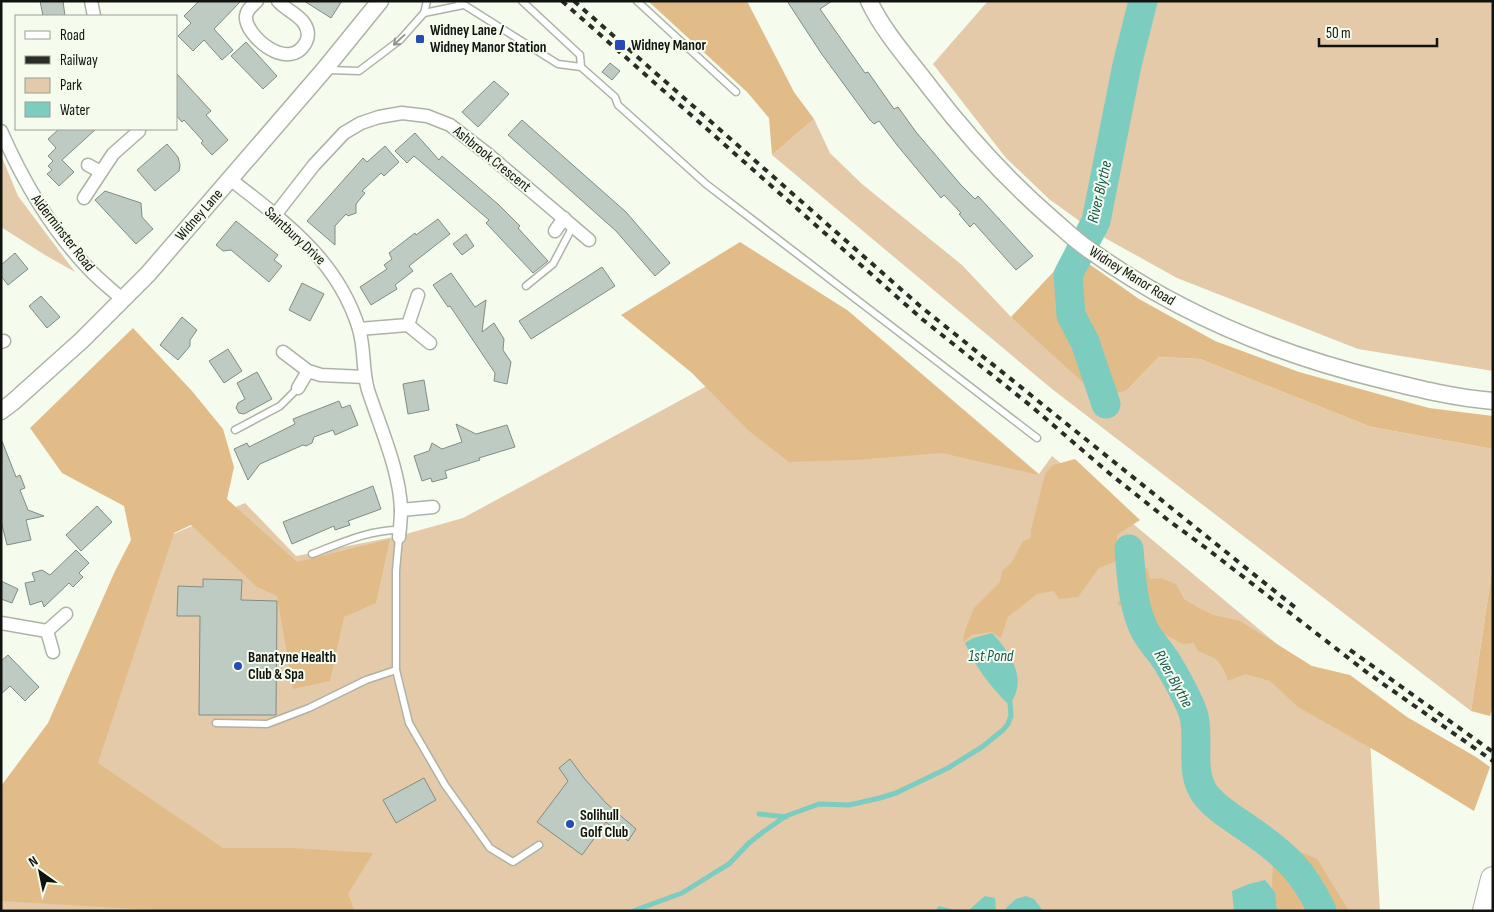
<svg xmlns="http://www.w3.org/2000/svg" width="1494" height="912" font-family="'Sofia Sans Condensed',sans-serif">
	<rect width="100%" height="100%" fill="#f5fcee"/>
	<g fill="#e4caa9">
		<polygon points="988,1 1493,1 1493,371 1358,349 1177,278 1096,233 1049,199 1006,158 933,64"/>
		<polygon points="814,119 830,153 862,184 962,265 1011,317 1127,390 1159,357 1200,359 1371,427 1493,449 1493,564 1471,711 1052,389 772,155"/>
		<polygon points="1,155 18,196 75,272 45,255 1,227"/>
		<polygon points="847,310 1039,474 1052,456 1309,671 1370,739 1380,911 1,911 1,790 55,737 139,549 245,503 296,556 399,536 463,518"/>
	</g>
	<g fill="#e2bc88">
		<polygon points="648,1 747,1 794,92 814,119 772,155 769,118 747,92"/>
		<polygon points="740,242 847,310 1039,475 942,453 855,460 789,462 749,431 692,373 621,315"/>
		<polygon points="1072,252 1139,299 1215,341 1299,372 1429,408 1493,416 1493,449 1371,427 1200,359 1159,357 1127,390 1100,398 1011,317"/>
		<polygon points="133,328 192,391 223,429 234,467 227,499 297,562 390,539 376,603 344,617 330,681 293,689 277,596 257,587 191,525 174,533 98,763 223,848 292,848 373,853 348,894 355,911 170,911 1,901 1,786 48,723 115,571 131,540 124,506 62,473 30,428"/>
		<polygon points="1075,459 1140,520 1117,535 1117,546 1124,558 1099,568 1078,597 1059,599 1054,591 1037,594 1008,617 1001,638 991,632 972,635 963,642 965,630 974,608 1000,582 1002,571 1012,562 1023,541 1031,538 1031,530 1045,474 1053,465"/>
		<path d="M 1137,562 L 1140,562 L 1148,570 L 1150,579 L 1161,578 L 1176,584 L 1184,599 L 1197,607 L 1213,615 L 1240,621 L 1312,666 L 1350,675 L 1407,717 L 1476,757 L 1490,767 L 1474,811 L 1381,754 L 1298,707 L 1270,681 L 1245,674 L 1228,681 C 1225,672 1221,661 1212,657 C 1204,652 1198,655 1194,643 L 1183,644 L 1164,634 L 1157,640 L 1141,649 L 1132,612 L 1117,604 L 1129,586 L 1123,572 L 1127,566 Z"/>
		<polygon points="1493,564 1493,707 1490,716 1471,711"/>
		<polygon points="1289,847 1317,859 1349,911 1274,911 1272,881 1273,865"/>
	</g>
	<g fill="#7cccc0">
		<path d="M 992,633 C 1009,651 1027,677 1012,701 L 1007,703 C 989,685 975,666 965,643 L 973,638 Z"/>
		<polygon points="1265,880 1275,892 1277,911 1234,911 1232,891 1249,884"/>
		<polygon points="985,896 995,898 996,911 935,911 939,906 955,910 969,910"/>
		<polygon points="1026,896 1034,899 1043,911 1006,911 1006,908 1016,899"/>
	</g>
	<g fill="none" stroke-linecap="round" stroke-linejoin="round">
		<g stroke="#7cccc0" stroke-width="5">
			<polyline points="759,814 786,817"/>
			<polyline points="633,911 682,893 711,875 729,864 749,843 763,832 786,816 819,804 849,805 880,798 896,793 948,768 982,747 1003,730 1008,724 1011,716 1010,702"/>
		</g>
		<g stroke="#7cccc0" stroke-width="29">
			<polyline points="1106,404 1085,342 1071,315 1068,275 1096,221 1127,65 1143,1"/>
			<path d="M 1129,549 C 1131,574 1133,609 1145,631 C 1151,642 1160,651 1167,662 C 1175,675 1190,702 1194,716 C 1200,742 1189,771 1205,794 C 1216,809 1236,820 1250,830 C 1285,854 1304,872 1322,911"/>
		</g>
	</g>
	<g fill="#becbc2" stroke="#808d84">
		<polygon points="40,1 63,1 65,16 43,16"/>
		<polygon points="199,1 241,1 214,29 233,50 222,60 204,40 193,51 178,36 191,23 184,16"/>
		<polygon points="304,1 342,1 331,18"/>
		<polygon points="787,1 832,1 820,9 865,73 868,72 894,109 898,107 916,132 961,185 975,199 978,196 1033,256 1016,270 974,223 970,227 959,214 961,213 944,195 941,198 897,145 879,121 874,124 870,120 821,53"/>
		<polygon points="246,42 277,76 263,89 231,56"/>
		<polygon points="610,63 620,71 612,80 602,72"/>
		<polygon points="176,73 211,111 206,115 228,140 212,155 201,143 203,141 184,120 182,122 176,115"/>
		<polygon points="494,81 509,94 478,127 462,112"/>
		<polygon points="522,120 626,212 670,263 655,276 616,231 508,135"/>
		<polygon points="59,129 96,129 62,160 74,172 59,186 47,174 52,170 48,166 53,161 48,156 56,148 48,139"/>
		<polygon points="415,133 439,160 442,156 499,205 520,226 518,228 548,261 533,273 486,223 489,220 414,156 407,163 395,151"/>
		<polygon points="167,144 178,157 180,165 179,171 155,191 137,170"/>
		<polygon points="385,146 399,162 384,176 381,173 362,191 365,193 356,204 356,213 348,216 346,214 335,226 335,245 307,221 363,158 367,162"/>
		<polygon points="105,191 141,203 142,217 153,229 136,244 95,200"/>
		<polygon points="438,219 450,234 409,266 413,271 395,285 397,289 371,305 360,287 387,269 384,265 392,259 389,253 415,233 416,235"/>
		<polygon points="236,221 278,255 274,260 282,266 269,282 231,250 223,251 216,245"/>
		<polygon points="466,234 474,246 462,255 453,244"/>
		<polygon points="15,253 28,269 8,285 1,276 1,265"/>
		<polygon points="602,267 615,286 531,339 519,321"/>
		<polygon points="451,273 475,307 486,300 482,332 494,323 504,339 503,350 511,362 507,384 494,381 495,373 450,306 448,307 433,285"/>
		<polygon points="302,283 324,294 310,321 289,310"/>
		<polygon points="41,296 60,317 47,328 29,306"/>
		<polygon points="182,317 197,330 190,340 190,346 178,360 160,345"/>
		<polygon points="228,349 242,371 224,383 209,361"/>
		<polygon points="257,372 272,399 244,414 239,413 236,408 238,403 245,399 237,383"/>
		<polygon points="424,380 429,410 408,414 403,384"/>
		<polygon points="339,401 342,408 350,405 358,425 335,435 333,430 314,437 312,443 306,446 303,445 260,464 248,480 234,449 247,443 249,447 295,424 293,419"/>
		<polygon points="456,424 476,434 507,425 515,447 479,458 480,460 445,471 447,478 432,482 431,478 422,481 414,456 429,451 432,443 442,449 462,442"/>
		<polygon points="2,441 16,477 20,475 25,488 20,490 28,510 44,516 26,520 31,540 7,545 1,521"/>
		<polygon points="373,486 381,509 348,521 350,525 335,530 334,526 292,544 283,522"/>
		<polygon points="97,506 112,522 81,551 66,535"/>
		<polygon points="76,550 89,563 79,573 83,577 73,587 69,583 44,607 42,601 30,605 25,583 35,581 32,573 42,570 50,575"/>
		<polygon points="203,579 242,580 241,600 277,601 276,715 199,715 200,616 177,616 178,586 203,587"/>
		<polygon points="1,581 18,589 12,603 1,599"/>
		<polygon points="8,655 39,687 25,701 10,686 1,694 1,661"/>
		<polygon points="570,759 584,778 606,803 636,829 628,841 606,822 582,855 537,822 568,781 559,768"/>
		<polygon points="424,778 436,800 396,823 383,800"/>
	</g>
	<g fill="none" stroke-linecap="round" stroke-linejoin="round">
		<g stroke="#acb3a6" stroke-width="9">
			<g id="service">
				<polyline points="458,1 558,64 581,67 615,97 618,105 706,184 1037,438"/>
				<polyline points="522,1 580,55 581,67"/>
				<polyline points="637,1 736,92"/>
				<polyline points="424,13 463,5"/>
				<polyline points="328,70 359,71 400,40 424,13 427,1"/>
				<polyline points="526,286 553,264 573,226"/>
				<polyline points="235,430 280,406 298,388"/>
				<path d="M 312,554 C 341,543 368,530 399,530"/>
				<polyline points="396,670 409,723 445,785 490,848 513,862 539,845"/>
				<polyline points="216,723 267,724 309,708 366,680 396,670 396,571 399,537"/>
			</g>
		</g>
		<g stroke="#acb3a6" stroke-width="15">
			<g id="minor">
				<polyline points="91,1 94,16"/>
				<path d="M 257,1 C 252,6 247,9 246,16 C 244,35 289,74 306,42 C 309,36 308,29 304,23 C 298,14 286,10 278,1"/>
				<path d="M 1,131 C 23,181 50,228 88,268 C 98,279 111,289 122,299"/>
				<polyline points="88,165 101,172"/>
				<path d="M 230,179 C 285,222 338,260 359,329 C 365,349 362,370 368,390 C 380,427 400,471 401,510 C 401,519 400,528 399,537"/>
				<polyline points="84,198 113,154 139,131 137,129"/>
				<polyline points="275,215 314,165 344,133 361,123 379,117 402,113 427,116 450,125 490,156 589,240"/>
				<polyline points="555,231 564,218"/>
				<polyline points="408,325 430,343"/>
				<polyline points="359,329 408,325 418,295"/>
				<polyline points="1,342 4,341"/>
				<polyline points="283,352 308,371 321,375 365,377"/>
				<polyline points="298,388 308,371"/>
				<polyline points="401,510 433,507"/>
				<polyline points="1,623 47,631 66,614"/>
				<polyline points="47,631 53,652"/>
			</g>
		</g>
		<g stroke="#acb3a6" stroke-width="19">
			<g id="tertiary">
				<path d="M 869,1 C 884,33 910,61 931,89 C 968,137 1007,180 1052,219 C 1065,230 1077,242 1091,251 C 1178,313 1279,355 1383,380 C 1419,389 1456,398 1493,401"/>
				<polyline points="1,411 13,402 82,340 148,274 324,70 380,1"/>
			</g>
		</g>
		<g stroke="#acb3a6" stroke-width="26">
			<polyline id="motorway" points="1485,911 1493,879"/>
		</g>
		<use href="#service" stroke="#fff" stroke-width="6"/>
		<use href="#minor" stroke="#fff" stroke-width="12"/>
		<use href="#tertiary" stroke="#fff" stroke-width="16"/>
		<use href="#motorway" stroke="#fff" stroke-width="24"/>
		<g stroke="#2a2d27" stroke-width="4" stroke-dasharray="6 6" stroke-linecap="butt">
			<polyline points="562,1 922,319 1031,406 1109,473 1168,520 1206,548 1369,674 1493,761"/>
			<polyline points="574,1 920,306 1297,609"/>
			<polyline points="1350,650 1493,752"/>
		</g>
	</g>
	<defs><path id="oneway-shaft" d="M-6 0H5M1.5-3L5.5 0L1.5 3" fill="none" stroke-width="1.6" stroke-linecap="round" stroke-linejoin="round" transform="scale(1.25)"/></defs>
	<use stroke="#949593" href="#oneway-shaft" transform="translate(399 40) rotate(137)"/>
	<g fill="#264bb9" stroke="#f5fcee" stroke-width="2">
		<rect x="415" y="34" width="10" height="10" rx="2.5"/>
		<rect x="614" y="39" width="12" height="12" rx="2.5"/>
		<circle cx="238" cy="666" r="5"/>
		<circle cx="570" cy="824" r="5"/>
	</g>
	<g text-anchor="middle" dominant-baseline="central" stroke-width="4" stroke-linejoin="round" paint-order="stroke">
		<g font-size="15" font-weight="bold" fill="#11130e" stroke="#f5fcee" text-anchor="start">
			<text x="430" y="30">Widney Lane /<tspan x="430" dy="17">Widney Manor Station</tspan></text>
			<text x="631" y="45">Widney Manor</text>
			<text x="248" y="657">Banatyne Health<tspan x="248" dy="17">Club &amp; Spa</tspan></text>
			<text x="580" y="815">Solihull<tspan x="580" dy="17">Golf Club</tspan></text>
		</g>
		<g font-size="15" fill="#11130e" stroke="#f5fcee">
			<text transform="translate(492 159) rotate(39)">Ashbrook Crescent</text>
			<text transform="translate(199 215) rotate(-49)">Widney Lane</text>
			<text transform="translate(63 233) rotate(52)">Alderminster Road</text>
			<text transform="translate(295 236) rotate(43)">Saintbury Drive</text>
			<text transform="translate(1132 276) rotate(32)">Widney Manor Road</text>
		</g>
		<g font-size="16" font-style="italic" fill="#13574f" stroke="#f5fcee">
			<text transform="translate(1100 192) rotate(-77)">River Blythe</text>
			<text x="991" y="656">1st Pond</text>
			<text transform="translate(1173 679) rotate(61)">River Blythe</text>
		</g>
	</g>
	<rect width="1494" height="912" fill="none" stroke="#11130e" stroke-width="5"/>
	<rect x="15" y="15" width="162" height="115" fill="#f5fcee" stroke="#9a9f94"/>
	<rect x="25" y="31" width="25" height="8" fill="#ffffff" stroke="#9a9f94"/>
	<text x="60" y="40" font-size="15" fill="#11130e">Road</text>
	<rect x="25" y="56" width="25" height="8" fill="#2a2d27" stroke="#9a9f94"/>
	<text x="60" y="65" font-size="15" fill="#11130e">Railway</text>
	<rect x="25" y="78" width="25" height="15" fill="#e4caa9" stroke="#9a9f94"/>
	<text x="60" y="90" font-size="15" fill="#11130e">Park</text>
	<rect x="25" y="102" width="25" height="15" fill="#7cccc0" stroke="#9a9f94"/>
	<text x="60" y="115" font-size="15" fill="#11130e">Water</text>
	<g transform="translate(40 872) rotate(327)" stroke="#f5fcee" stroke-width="4" paint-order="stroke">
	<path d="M0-4L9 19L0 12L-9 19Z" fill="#11130e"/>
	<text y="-8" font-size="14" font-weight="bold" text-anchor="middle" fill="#11130e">N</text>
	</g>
	<path d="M1319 38v8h118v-8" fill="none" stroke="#11130e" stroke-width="2.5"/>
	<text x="1326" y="38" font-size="15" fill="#11130e" stroke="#f5fcee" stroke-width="4" paint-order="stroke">50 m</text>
</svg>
